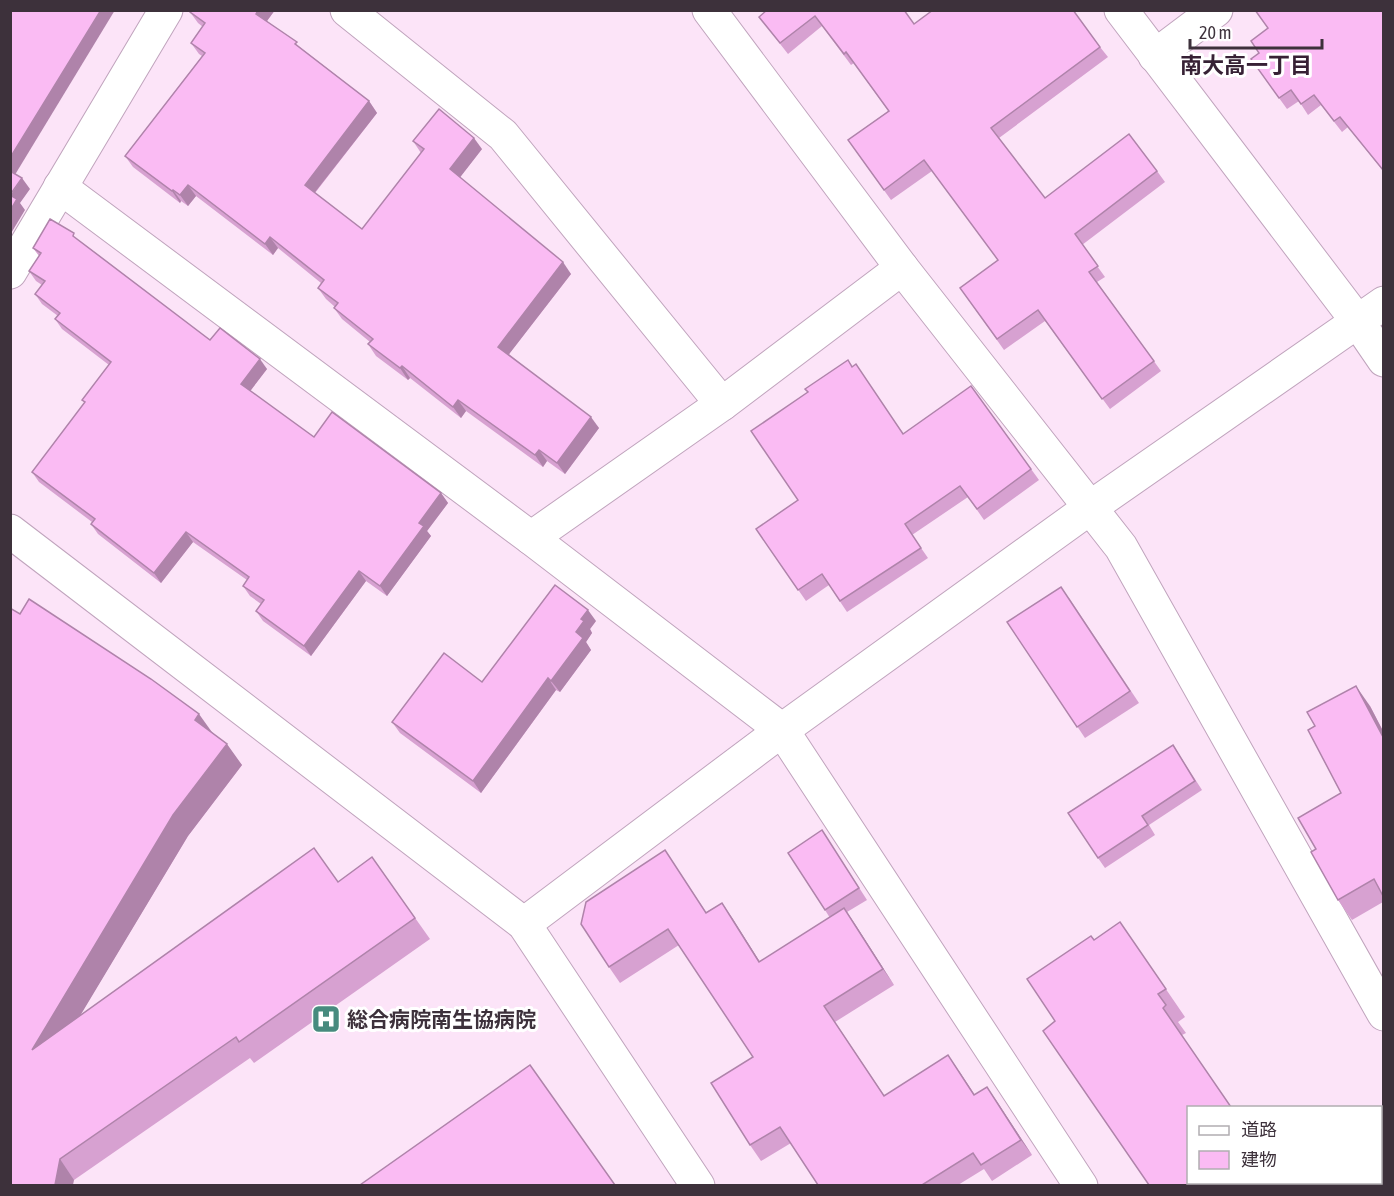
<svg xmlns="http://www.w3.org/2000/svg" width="1394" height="1196" font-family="'Asap Condensed','Noto Sans JP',sans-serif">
	<rect width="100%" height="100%" fill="#fce4f8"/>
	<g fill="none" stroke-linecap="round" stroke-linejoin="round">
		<g stroke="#c0a4bd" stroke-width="35">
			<g id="minor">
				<polyline points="347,10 503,135 722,404"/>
				<polyline points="709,10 902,268 1121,547 1384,1014"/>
				<polyline points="1121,10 1358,322 1384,360"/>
				<polyline points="1155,56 1216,10"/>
				<polyline points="60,187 531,538 782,730 1081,1186"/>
				<polyline points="10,272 166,10"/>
				<polyline points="10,531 524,924 698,1186"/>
				<polyline points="531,538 722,404 902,268"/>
				<polyline points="524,924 782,730 1091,507 1384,303"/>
			</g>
		</g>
		<use href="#minor" stroke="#fff" stroke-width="33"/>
	</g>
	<g fill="#d7a1d1">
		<polygon points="190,10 275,10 267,21 369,101 377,113 315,193 362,229 421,153 413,141 482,149 460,177 571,274 509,354 599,428 565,474 547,461 543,467 466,411 461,418 410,378 408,380 376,356 368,344 370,342 342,319 334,308 335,307 326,299 318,288 321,283 278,248 273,255 196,196 188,206 181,201 180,203 133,167 125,156 202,56 199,54 191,43 203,27 198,23 190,12"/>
		<polygon points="767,10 914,24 1100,47 1108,57 999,138 1045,198 1157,171 1165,182 1082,245 1105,277 1097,282 1161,371 1110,409 1045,321 1004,350 960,288 998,260 932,171 891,200 848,140 888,111 854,63 851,65 822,26 788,54 759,17"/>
		<polygon points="1383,10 1383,171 1348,127 1342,132 1321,105 1308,115 1299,101 1287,109 1251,59"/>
		<polygon points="80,241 210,340 267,369 250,391 314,437 441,493 448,503 427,531 431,536 387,596 366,581 311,656 263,621 256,611 261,604 250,596 243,586 247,580 193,542 161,583 98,534 91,524 92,522 39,482 32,472 85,403 82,400 109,365 62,329 55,319 58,316 42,304 35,294 42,285 36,281 29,271 39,256 33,248"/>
		<polygon points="848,360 904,434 971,386 1039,480 984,520 968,497 912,535 928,558 847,612 829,585 806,601 756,529 798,500 808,392"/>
		<polygon points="1069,598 1139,703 1085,738 1007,622"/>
		<polygon points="10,608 212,733 242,765 188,836 80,1015 338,882 372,857 430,939 254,1063 250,1058 74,1180 10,1185"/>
		<polygon points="596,621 590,629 592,633 586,642 591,650 560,692 556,690 481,793 400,733 392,722 482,682"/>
		<polygon points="1370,706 1383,731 1383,902 1352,920 1338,900 1316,849 1341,793"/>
		<polygon points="1173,745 1202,790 1149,825 1155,835 1105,868 1098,858"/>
		<polygon points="822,830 867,900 847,912 894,985 835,1022 884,1095 959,1071 975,1095 987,1087 1032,1155 992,1181 984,1169 958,1185 818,1185 791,1143 761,1161 750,1145 753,1057 679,945 620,983 609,967 665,850 706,912 722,903 760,962 830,918 825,910"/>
		<polygon points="1120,922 1185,1017 1178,1022 1186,1033 1182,1035 1149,1185 1055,1021 1094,940"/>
	</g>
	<g fill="#af83aa">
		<polygon points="101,10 115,10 13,178 10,174 10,158"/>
		<polygon points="258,10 275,10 264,25 256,14"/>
		<polygon points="369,101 377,113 312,196 305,185"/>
		<polygon points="474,138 482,149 458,180 450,169"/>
		<polygon points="22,178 30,189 20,203 25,210 10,235 10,196"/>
		<polygon points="188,185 196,196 188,206 180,195"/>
		<polygon points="173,190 181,201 180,203 172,191"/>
		<polygon points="270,237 278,248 273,255 265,244"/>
		<polygon points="563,262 571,274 506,358 498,347"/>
		<polygon points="260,359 267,369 248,394 241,384"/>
		<polygon points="402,366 410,378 408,380 400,368"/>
		<polygon points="458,400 466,411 461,418 453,407"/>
		<polygon points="591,417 599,428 565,474 557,463"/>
		<polygon points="539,450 547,461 543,467 535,455"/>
		<polygon points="441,493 448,503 427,531 431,536 387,596 380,586 419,523"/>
		<polygon points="186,532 193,542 161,583 154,573"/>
		<polygon points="359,571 366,581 311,656 304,646"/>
		<polygon points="588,610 596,621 590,629 592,633 586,642 591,650 560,692 551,681 576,632 581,619"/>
		<polygon points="548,678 556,690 481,793 473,781"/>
		<polygon points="1356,686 1370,706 1383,731 1383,737"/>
		<polygon points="199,714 214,735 195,720"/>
		<polygon points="227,744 242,765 188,836 47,1071 32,1050 173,815"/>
		<polygon points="722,903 733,919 770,978 759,962"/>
		<polygon points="844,908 855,924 894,985 883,969"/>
		<polygon points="948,1055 959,1071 985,1111 974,1095"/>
		<polygon points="987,1087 998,1103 1032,1155 1021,1140"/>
		<polygon points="60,1159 74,1180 73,1185 55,1185"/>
	</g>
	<g fill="#fabbf3" stroke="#af83aa" stroke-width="1.5">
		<polygon points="10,10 101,10 10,158"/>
		<polygon points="190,10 258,10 256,14 297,42 295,44 369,101 305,185 362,229 424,149 413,141 439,109 474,138 450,169 563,262 498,347 591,417 557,463 539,450 535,455 458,400 453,407 402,366 400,368 368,344 373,339 334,308 338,303 318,288 324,280 270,237 265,244 188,185 180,195 173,190 172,191 125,156 205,53 191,43 205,23 190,12"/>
		<polygon points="767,10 904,10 914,24 933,10 1073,10 1100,47 991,128 1045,198 1129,134 1157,171 1075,234 1098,266 1089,272 1154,361 1102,399 1038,310 997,339 960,288 998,260 924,160 884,190 848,140 889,111 846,52 844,54 815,16 780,43 759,17"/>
		<polygon points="1255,10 1383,10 1383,170 1340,117 1334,121 1314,95 1301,104 1291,90 1279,98 1251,59 1259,53 1251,41 1268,28"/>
		<polygon points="10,171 22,178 10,195"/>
		<polygon points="10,195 17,199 10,211"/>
		<polygon points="50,219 74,233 73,236 210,340 220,328 260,359 241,384 314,437 332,412 441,493 419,523 424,526 380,586 359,571 304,646 256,611 264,600 243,586 249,577 186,532 154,573 91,524 95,519 32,472 85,402 82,400 111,362 55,319 60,313 35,294 45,281 29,271 41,253 33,248"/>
		<polygon points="848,360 852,367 856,364 903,434 971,386 1031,469 977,509 960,486 905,524 921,548 840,601 822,574 798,590 756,529 798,500 751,431 808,392 805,389"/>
		<polygon points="555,585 588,610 581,619 584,621 576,632 583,638 551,681 548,678 473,781 392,722 444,653 482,682"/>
		<polygon points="1061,587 1130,691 1077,727 1007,622"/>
		<polygon points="29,599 151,679 199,714 195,720 227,744 173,815 32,1050 314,848 338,882 372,857 415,918 239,1042 236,1037 60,1159 55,1185 10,1185 10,608 20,614"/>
		<polygon points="1356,686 1383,737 1383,896 1374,879 1338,900 1311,852 1316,849 1298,818 1341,793 1308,730 1315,726 1307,712"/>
		<polygon points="1173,745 1195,781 1142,816 1148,825 1098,858 1068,813"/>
		<polygon points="822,830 859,888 825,910 788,853"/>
		<polygon points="665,850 706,913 722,903 759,962 844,908 883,969 824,1006 884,1096 948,1055 974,1095 987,1087 1021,1140 981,1165 973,1153 922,1185 818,1185 780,1127 750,1145 711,1083 753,1057 668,929 609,967 581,924 586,902"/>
		<polygon points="1120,922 1166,989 1158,994 1166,1005 1163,1008 1231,1107 1188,1107 1188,1182 1306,1182 1311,1185 1149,1185 1043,1031 1055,1021 1027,979 1091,936 1094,940"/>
		<polygon points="530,1065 615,1185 360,1185"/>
	</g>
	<defs>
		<g id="hospital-square" transform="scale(1.5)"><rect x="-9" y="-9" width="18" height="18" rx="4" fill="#478b7e" stroke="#fff"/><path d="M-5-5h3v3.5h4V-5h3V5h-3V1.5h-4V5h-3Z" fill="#fff"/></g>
	</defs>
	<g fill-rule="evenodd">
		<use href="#hospital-square" x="326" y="1019"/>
	</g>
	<g text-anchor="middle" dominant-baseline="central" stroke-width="6" stroke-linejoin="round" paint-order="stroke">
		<g font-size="21" font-weight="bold" fill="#3d313b" stroke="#fff" text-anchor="start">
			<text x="347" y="1019">総合病院南生協病院</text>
		</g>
		<g font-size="22" font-weight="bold" fill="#372135" stroke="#fff">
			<text x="1246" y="65">南大高一丁目</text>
		</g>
	</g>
	<rect width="1394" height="1196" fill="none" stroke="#3d313b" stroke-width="24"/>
	<rect x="1187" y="1106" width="195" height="78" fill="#ffffff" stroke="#b1adb1" stroke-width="1.5"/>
	<rect x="1199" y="1126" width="30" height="9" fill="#ffffff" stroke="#b1adb1" stroke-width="1.5"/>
	<text x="1241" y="1136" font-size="18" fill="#3d313b">道路</text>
	<rect x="1199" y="1151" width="30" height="18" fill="#fabbf3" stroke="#b1adb1" stroke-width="1.5"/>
	<text x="1241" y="1166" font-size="18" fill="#3d313b">建物</text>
	<path d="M1190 39v9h132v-9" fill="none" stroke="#3d313b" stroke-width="3"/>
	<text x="1199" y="39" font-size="18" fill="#3d313b" stroke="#ffffff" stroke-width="4.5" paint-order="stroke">20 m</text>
</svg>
